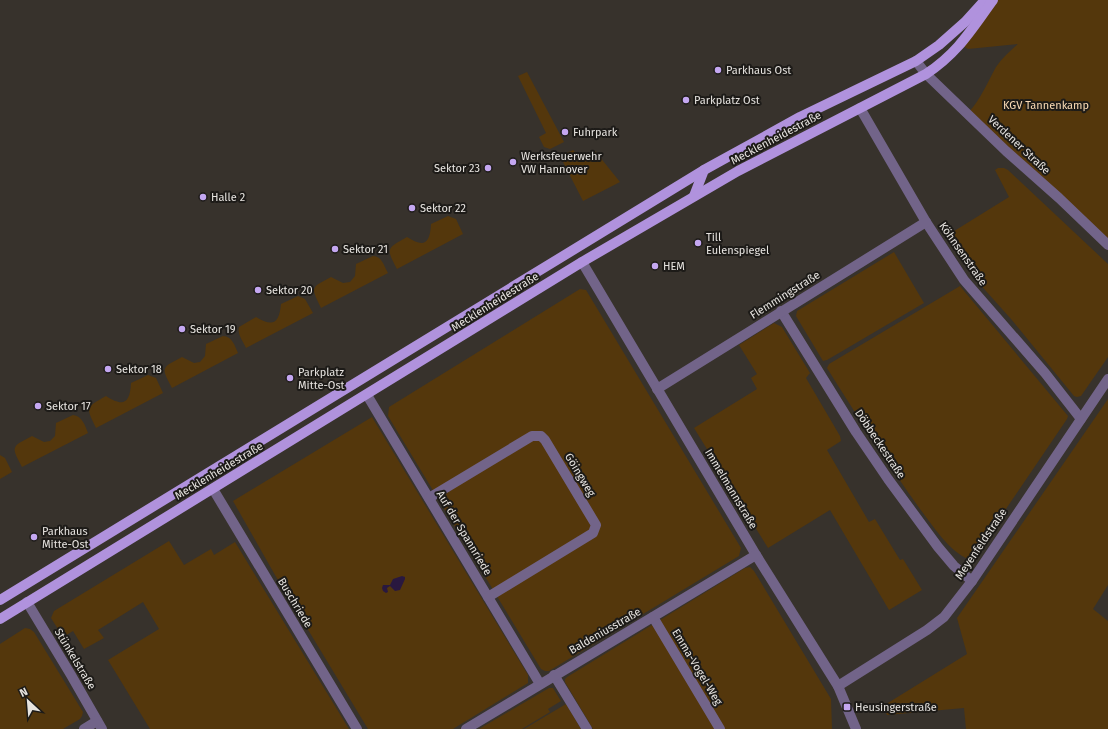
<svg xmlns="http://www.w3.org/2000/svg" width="1108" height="729" font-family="'Fira Sans',sans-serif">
	<rect width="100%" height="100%" fill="#37322c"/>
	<g fill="#54370c">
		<path d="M 993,0 L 1108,0 L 1108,245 L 968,113 C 981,99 987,83 996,67 C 1002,58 1010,51 1018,44 L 968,49 L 961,45 Z"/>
		<polygon points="527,72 564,142 550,149 544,147 539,137 546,133 518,76"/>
		<polygon points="573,150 579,156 583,157 595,151 620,182 583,201 560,156"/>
		<polygon points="998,168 1004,168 1008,170 1108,264 1108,357 1081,396 1077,397 1074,396 1011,319 977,281 956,251 961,247 951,233 1009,197 995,170"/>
		<path d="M 448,216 L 456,219 L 463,234 L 397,269 C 386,248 386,249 407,237 C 424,248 430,244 431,224 Z"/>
		<polygon points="894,252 924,303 827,360 823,361 796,316 797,311"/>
		<path d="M 373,256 C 382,256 384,266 388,273 L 321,308 C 311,287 310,288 331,277 L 343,283 L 350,282 L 355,276 L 356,264 Z"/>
		<path d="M 960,286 L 1068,416 L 1067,419 L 974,556 L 968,559 C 949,551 933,526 920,509 C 887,463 857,416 827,368 L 829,364 Z"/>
		<polygon points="580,289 586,290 741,548 739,556 549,671 545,671 541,669 388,416 389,407"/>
		<path d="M 298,296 L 305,299 L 313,313 L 246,348 C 243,341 237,334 239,327 L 256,317 C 273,327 279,324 281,304 Z"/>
		<polygon points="774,323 782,327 810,373 806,378 840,436 841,441 827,450 869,522 875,519 900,560 903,559 922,590 889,610 830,510 768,548 694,428 757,389 751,378 757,374 739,345"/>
		<path d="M 223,336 C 232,336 235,346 238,353 L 172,388 C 161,367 161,368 182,357 L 194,363 L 200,362 L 205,356 L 206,344 Z"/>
		<path d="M 148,375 L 156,378 L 163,393 L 96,428 C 86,407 85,408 106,396 C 123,407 130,404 131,383 Z"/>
		<polygon points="1108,399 1108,585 1093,609 1108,621 1108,729 966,729 964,708 887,715 883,706 967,654 957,618"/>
		<path d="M 73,415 C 82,416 85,425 88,433 L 22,467 C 11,446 11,447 32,436 L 44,442 L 50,441 L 55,436 L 56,423 Z"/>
		<polygon points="372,417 528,675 528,683 453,729 368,729 275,575 233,501"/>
		<polygon points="0,455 5,458 12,472 0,479"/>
		<polygon points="169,541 184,565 211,549 214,555 235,542 349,729 150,729 108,660 159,629 143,602 98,630 104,638 84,649 73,631 63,637 51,618 54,611"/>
		<polygon points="750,567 754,571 831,699 832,729 593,729 565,682 565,679 567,677 745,568"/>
		<polygon points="25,628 30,629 34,632 83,712 82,716 80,719 63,729 0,729 0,644"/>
		<polygon points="549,688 553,688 561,701 548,709 550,712 522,729 479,729"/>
		<polygon points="566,704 581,729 524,729"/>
	</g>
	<polygon fill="#29183f" points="402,576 405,577 405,579 400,590 395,591 390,586 387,588 388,592 386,593 383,591 382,588 383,585 390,585 393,579"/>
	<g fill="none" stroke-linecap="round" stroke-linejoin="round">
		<g stroke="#726489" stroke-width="10">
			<polyline points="916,61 926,74 1006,151 1059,198 1108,245"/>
			<polyline points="860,108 926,222 964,280 1045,373 1081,419"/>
			<polyline points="582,262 756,555 838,686 856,729"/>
			<polyline points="781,311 856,432 888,479 938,547 954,566 972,581"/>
			<polyline points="657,389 926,222"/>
			<polyline points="367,395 540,684"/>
			<polyline points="213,489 357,729"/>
			<polyline points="429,498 532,436 541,436 545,440 596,525 593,533 488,597"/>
			<polyline points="27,602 71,675 102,729"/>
			<polyline points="653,617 720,729"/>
			<polyline points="554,675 587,729"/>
			<polyline points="838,686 927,630 944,617 972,581 1108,379"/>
			<polyline points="84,729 97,721"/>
			<polyline points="466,729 756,555"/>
		</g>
		<g stroke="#b092dd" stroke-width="10">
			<polyline points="694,196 704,170"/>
			<polyline points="0,600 704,170 800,117 916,61 939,45 965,22 985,0"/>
			<path d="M 0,619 L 582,262 L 738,171 L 926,74 C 958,53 971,30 993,0"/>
		</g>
	</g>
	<g fill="#c4a7f1" stroke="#1d1b18" stroke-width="1.5">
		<circle cx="718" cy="70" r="4"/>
		<circle cx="686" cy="100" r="4"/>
		<circle cx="565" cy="132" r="4"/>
		<circle cx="513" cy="162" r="4"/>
		<circle cx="488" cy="168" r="4"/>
		<circle cx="203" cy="197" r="4"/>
		<circle cx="412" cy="208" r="4"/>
		<circle cx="698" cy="243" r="4"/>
		<circle cx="335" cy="249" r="4"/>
		<circle cx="655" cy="266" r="4"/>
		<circle cx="258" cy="290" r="4"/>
		<circle cx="182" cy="329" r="4"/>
		<circle cx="108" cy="369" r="4"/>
		<circle cx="290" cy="378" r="4"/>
		<circle cx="38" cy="406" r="4"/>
		<circle cx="34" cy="537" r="4"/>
		<rect x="843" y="703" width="8" height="8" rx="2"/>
	</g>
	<g text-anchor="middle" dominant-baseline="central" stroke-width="4" stroke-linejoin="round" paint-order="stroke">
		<g font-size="11" fill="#e7e4e0" stroke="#1d1b18" text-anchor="start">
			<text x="726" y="70">Parkhaus Ost</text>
			<text x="694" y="100">Parkplatz Ost</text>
			<text x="573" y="132">Fuhrpark</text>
			<text x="521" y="156">Werksfeuerwehr<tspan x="521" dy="13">VW Hannover</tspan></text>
			<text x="480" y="168" text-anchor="end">Sektor 23</text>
			<text x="211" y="197">Halle 2</text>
			<text x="420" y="208">Sektor 22</text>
			<text x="706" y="237">Till<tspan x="706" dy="13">Eulenspiegel</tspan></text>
			<text x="343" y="249">Sektor 21</text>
			<text x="663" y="266">HEM</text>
			<text x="266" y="290">Sektor 20</text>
			<text x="190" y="329">Sektor 19</text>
			<text x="116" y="369">Sektor 18</text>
			<text x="298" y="372">Parkplatz<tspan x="298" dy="13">Mitte-Ost</tspan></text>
			<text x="46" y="406">Sektor 17</text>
			<text x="42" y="531">Parkhaus<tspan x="42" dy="13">Mitte-Ost</tspan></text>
			<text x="855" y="707">Heusingerstraße</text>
		</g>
		<g font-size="11" fill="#fbdbb5" stroke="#1d1b18">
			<text x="1046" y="105">KGV Tannenkamp</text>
		</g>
		<g font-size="11" fill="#e7e4e0" stroke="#1d1b18">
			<text transform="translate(776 138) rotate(-28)">Mecklenheidestraße</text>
			<text transform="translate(1019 145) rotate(43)">Verdener Straße</text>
			<text transform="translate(963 254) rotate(55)">Köhnsenstraße</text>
			<text transform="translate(785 295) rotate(-32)">Flemmingstraße</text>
			<text transform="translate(495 302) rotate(-32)">Mecklenheidestraße</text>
			<text transform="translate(880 444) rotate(56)">Döbbeckestraße</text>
			<text transform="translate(219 471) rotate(-31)">Mecklenheidestraße</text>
			<text transform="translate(580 475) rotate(59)">Göingweg</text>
			<text transform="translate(731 489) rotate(59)">Immelmannstraße</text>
			<text transform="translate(464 533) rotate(59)">Auf der Spannriede</text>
			<text transform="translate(981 544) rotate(-56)">Meyenfeldstraße</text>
			<text transform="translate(295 603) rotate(59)">Buschriede</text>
			<text transform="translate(605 631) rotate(-30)">Baldeniusstraße</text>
			<text transform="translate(75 659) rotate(59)">Stünkelstraße</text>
			<text transform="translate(697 667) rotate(59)">Emma-Vogel-Weg</text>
		</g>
	</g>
	<g transform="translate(28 701) rotate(334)" stroke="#1d1b18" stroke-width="3" paint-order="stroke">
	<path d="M0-3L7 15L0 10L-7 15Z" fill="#e7e4e0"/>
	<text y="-6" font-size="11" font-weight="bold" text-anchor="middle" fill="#e7e4e0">N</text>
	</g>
</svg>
